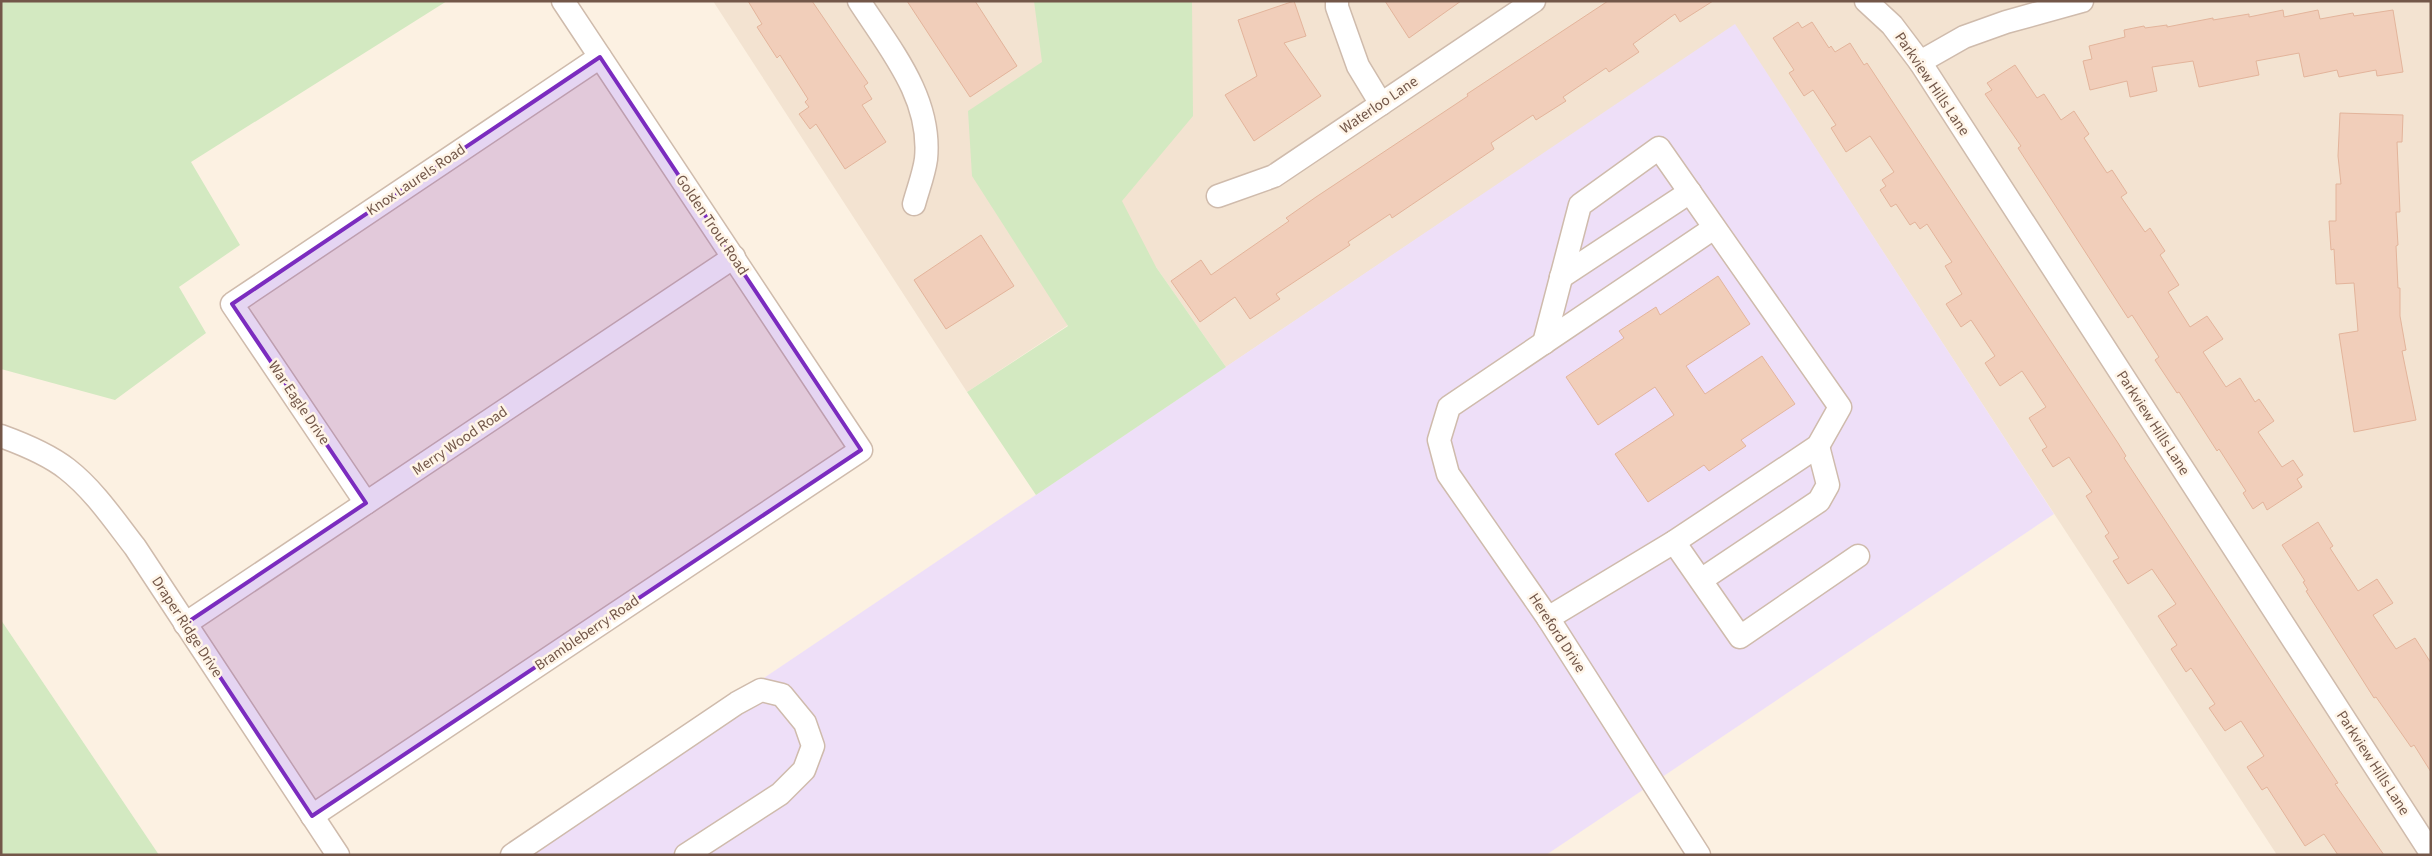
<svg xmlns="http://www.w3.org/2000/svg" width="2432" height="856" font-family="'Source Sans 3',sans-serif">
	<rect width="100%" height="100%" fill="#fcf1e2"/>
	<polygon fill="#f3e3d1" points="713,1 2431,1 2431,855 2277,855 1735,25 1226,367 1156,267 967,392"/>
	<polygon fill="#eedff8" points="1735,24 2054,514 1546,855 501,855"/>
	<g fill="#d3e9c1">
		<polygon points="1,1 447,1 191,162 240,245 179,287 206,333 115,400 1,369"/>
		<polygon points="1034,1 1192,1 1193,116 1122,201 1156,267 1226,367 1036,495 967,392 1068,326 972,176 968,111 1042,62"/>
		<polygon points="1,620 159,855 1,855"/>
	</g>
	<g fill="#f1ceba" stroke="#e3b49b">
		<polygon points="748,1 812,1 868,83 864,86 872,99 862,105 886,142 845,169 816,124 810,129 799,114 809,107 805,102 808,99 780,55 777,58 757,27 762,24"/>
		<polygon points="907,1 975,1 1017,66 970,97"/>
		<polygon points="1294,1 1306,36 1284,43 1321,96 1254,141 1225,95 1257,76 1238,20"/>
		<polygon points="1385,1 1461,1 1409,38"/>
		<polygon points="1608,1 1713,1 1680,22 1675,14 1633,44 1639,52 1609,72 1606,68 1563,97 1566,101 1536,120 1533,115 1491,143 1494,149 1392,218 1390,214 1348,242 1350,245 1276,294 1280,299 1250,319 1235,297 1200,322 1171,281 1201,260 1211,275 1289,221 1286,218 1316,197 1468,96 1467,94"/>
		<polygon points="2283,10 2284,17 2318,10 2320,19 2353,13 2354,16 2393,10 2403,72 2377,76 2376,70 2339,77 2337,70 2304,77 2299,53 2256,61 2259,75 2199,87 2193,61 2152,67 2157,91 2130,97 2127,81 2090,90 2083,61 2092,59 2089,46 2125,37 2124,30 2144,26 2145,28 2167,25 2167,27 2213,18 2213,20 2249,14 2249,17"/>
		<polygon points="1798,22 1802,28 1812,22 1829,48 1831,46 1835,52 1850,43 1864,65 1867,63 2118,443 2126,456 2124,458 2338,783 2335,784 2384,855 2338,855 2324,834 2305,846 2267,787 2262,790 2247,767 2264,756 2241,721 2225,731 2209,708 2215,704 2191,668 2186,672 2171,649 2177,645 2158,616 2176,604 2152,569 2128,584 2113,561 2119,558 2105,536 2109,533 2086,496 2092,492 2069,457 2053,467 2042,450 2047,447 2029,418 2046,407 2022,371 2000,386 1985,363 1995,356 1971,320 1961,327 1946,304 1962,294 1945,266 1952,262 1927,224 1920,229 1915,222 1910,225 1896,204 1891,207 1880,190 1886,186 1882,180 1894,172 1870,136 1846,152 1831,128 1836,125 1813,90 1804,96 1789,73 1794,70 1773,38"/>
		<polygon points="2015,65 2037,98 2044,94 2061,120 2074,111 2089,134 2084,138 2107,173 2112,170 2127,193 2121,197 2145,232 2150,228 2165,251 2160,255 2179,285 2168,292 2190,327 2207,316 2223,339 2203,352 2226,387 2240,378 2255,402 2259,399 2274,421 2258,432 2282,467 2293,460 2303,475 2297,479 2302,487 2267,510 2263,502 2253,509 2243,493 2246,491 2219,449 2217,451 2179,392 2177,393 2155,360 2159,357 2132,315 2128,318 2018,148 2021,146 1985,94 1992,90 1987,83"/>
		<polygon points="2340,113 2403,115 2402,142 2397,142 2400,212 2396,212 2398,245 2396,246 2398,288 2400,288 2400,316 2406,350 2402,351 2416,420 2354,432 2339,334 2358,331 2354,283 2336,284 2334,249 2331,250 2329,221 2336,221 2336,184 2341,184 2338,156"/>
		<polygon points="981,235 1014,286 946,329 914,280"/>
		<polygon points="1718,276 1750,324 1686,366 1705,394 1762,356 1795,404 1741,440 1746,446 1709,471 1704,465 1648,502 1615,454 1674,415 1655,387 1598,425 1566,377 1624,338 1619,331 1656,307 1660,315"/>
		<polygon points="2318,522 2333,546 2330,548 2358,591 2377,579 2393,603 2373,615 2396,649 2415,638 2431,663 2431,772 2414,745 2411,747 2376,697 2374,698 2306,591 2308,590 2303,582 2305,581 2282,545"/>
	</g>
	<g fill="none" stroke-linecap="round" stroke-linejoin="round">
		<g stroke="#cfbbac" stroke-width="25">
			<g id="minor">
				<path d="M 859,1 C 890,49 932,98 926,159 C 924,174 918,189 914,204"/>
				<polyline points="1337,1 1337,7 1358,66 1381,104"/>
				<polyline points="1866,1 1892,25 1920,62 2431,853"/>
				<polyline points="1920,62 1964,37 2006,22 2082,1"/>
				<polyline points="1218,196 1274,176 1534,1"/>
				<polyline points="1561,277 1690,192"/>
				<polyline points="1544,343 1580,205 1659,148 1840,407 1818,446 1674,542 1548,618"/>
				<path d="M 1,436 C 23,444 48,454 67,469 C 94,490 114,520 135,547 L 338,855"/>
				<polyline points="366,503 232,304 600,57"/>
				<polyline points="1674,542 1740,637 1858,556"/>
				<polyline points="1701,580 1819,501 1828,485 1818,446"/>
				<polyline points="185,624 734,257"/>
				<polyline points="312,816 861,450 563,1"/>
				<polyline points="512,855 737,703 761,690 782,695 805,723 813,746 804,770 780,794 686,855"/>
				<polyline points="1699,855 1548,618 1448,474 1439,440 1449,407 1714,228"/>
			</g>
		</g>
		<use href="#minor" stroke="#fff" stroke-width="22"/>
	</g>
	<path fill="#7b2cbf" fill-opacity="0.2" stroke="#7b2cbf" stroke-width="4" stroke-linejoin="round" d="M 600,57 L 861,450 L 312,816 L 185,624 L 366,503 L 232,304 Z"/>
	<g text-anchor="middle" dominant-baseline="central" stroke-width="5" stroke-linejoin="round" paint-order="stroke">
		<g font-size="15" fill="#735749" stroke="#fff5e8">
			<text transform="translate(1932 84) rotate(56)">Parkview Hills Lane</text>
			<text transform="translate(1379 105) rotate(-34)">Waterloo Lane</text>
			<text transform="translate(416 180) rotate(-34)">Knox Laurels Road</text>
			<text transform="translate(712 225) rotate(56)">Golden Trout Road</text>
			<text transform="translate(299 403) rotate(56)">War Eagle Drive</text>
			<text transform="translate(2153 423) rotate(57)">Parkview Hills Lane</text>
			<text transform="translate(460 441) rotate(-34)">Merry Wood Road</text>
			<text transform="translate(187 627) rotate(57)">Draper Ridge Drive</text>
			<text transform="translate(587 633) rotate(-34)">Brambleberry Road</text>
			<text transform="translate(1557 633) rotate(57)">Hereford Drive</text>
			<text transform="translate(2373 763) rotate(57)">Parkview Hills Lane</text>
		</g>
	</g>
	<rect width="2432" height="856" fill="none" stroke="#735749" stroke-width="5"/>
</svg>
